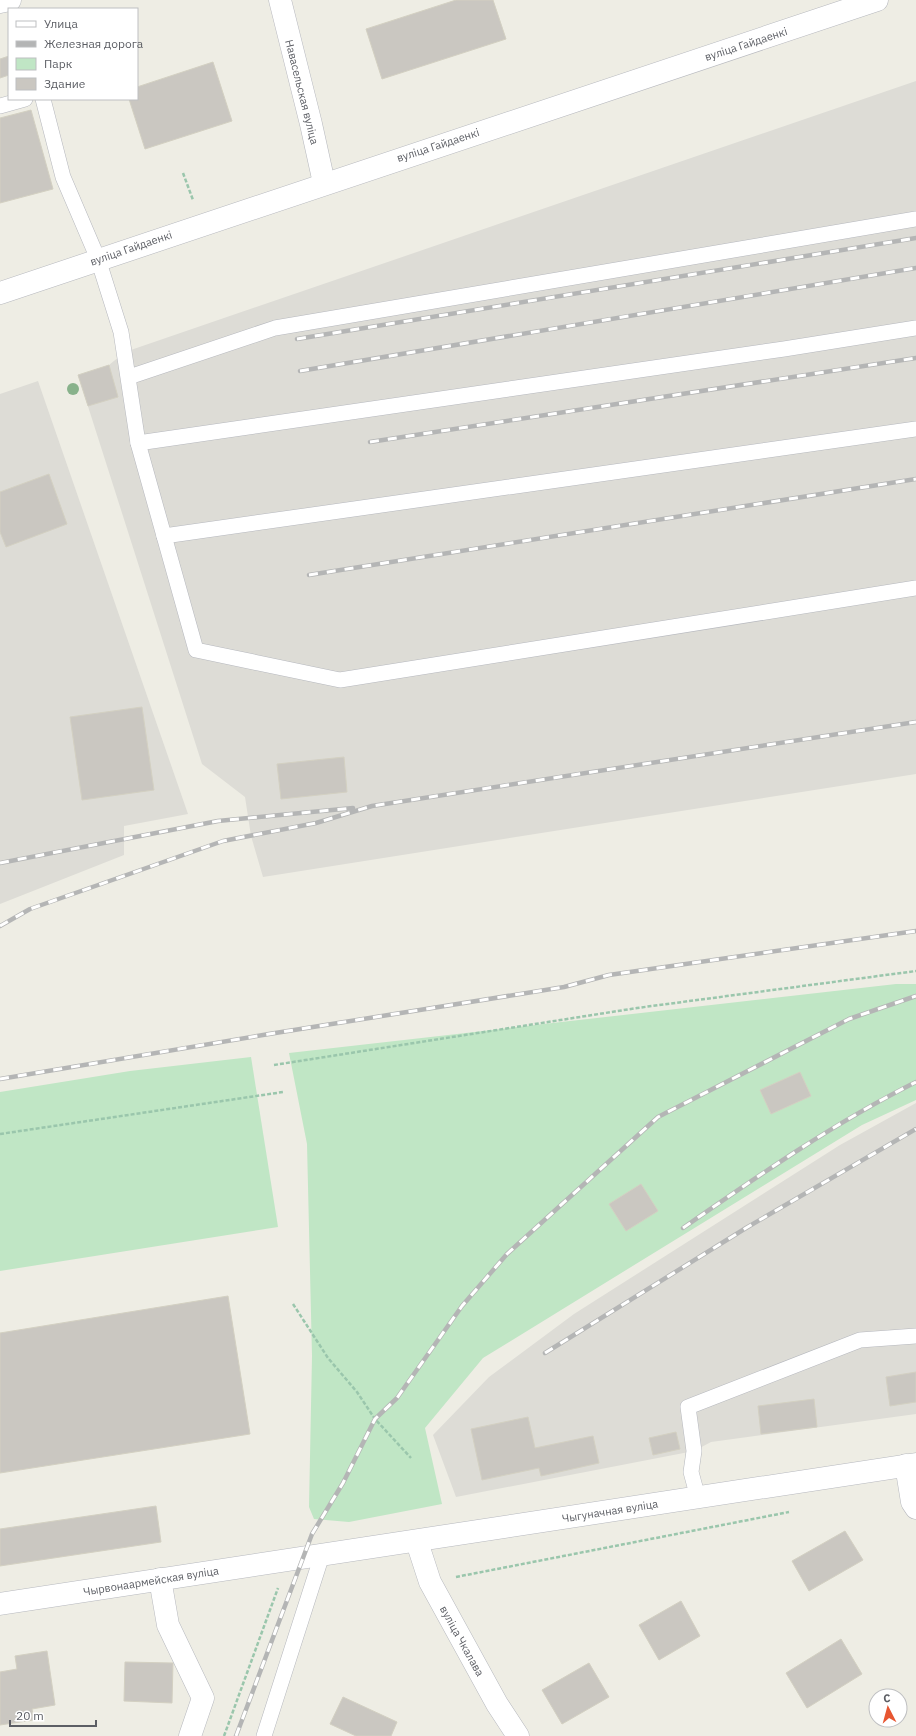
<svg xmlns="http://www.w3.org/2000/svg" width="916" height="1736" font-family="'IBM Plex Sans',sans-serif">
	<rect width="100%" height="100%" fill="#eeede4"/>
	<g fill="#dddcd6">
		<polygon points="916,81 916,774 263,877 251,836 245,797 202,764 78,375 109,365 125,352"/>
		<polygon points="38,381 188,814 124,826 124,855 0,904 0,394"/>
		<polygon points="916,1103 916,1414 711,1442 694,1451 456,1497 433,1435 489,1377 574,1314 840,1145"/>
	</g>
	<g fill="#c0e6c5">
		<polygon points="896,984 916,984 916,1100 862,1125 483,1358 425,1428 442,1504 349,1522 314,1519 309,1507 312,1356 307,1144 289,1053"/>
		<polygon points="251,1057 278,1227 0,1271 0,1092 130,1071"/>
	</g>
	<g fill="#cac7c1" stroke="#d3d0c2">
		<polygon points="456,0 493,0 506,39 382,79 366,29"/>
		<polygon points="9,56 9,75 0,78 0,59"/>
		<polygon points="213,62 232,121 145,149 129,99 137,99 137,87"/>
		<polygon points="31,110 53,189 0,203 0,118"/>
		<polygon points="109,365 118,397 88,406 78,375"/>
		<polygon points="49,474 67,524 6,547 0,532 0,492"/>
		<polygon points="142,707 154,790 82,800 70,717"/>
		<polygon points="344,757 347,792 281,799 277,764"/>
		<polygon points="800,1072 811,1096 771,1114 760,1090"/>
		<polygon points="641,1184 658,1211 626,1231 609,1204"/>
		<polygon points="228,1296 250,1434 0,1473 0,1333"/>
		<polygon points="916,1372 916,1402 890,1406 886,1377"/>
		<polygon points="814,1399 817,1427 761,1434 758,1406"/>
		<polygon points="528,1417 535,1448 593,1436 599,1463 541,1476 539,1468 482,1480 471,1429"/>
		<polygon points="676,1432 680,1449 653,1455 649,1438"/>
		<polygon points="156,1506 161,1542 0,1566 0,1529"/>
		<polygon points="845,1531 863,1560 809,1591 792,1561"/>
		<polygon points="681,1601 700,1636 659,1660 639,1625"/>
		<polygon points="841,1639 862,1674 807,1708 786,1673"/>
		<polygon points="47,1651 55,1705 32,1709 34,1720 0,1725 0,1672 17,1669 15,1656"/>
		<polygon points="125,1662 173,1663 172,1703 124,1701"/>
		<polygon points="589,1663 609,1697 562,1724 542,1690"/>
		<polygon points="343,1697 397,1722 391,1736 356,1736 330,1724"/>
	</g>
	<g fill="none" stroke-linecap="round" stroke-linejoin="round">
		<g stroke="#b6b8be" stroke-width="16">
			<g id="service">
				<polyline points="43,99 63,177 98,259 121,332 138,443 196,650 340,680 916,588"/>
				<polyline points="0,106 25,99"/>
				<polyline points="129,377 275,328 916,219"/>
				<polyline points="138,443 784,349 916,328"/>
				<polyline points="164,536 916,429"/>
				<polyline points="698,1498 691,1472 694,1451 688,1407 860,1340 916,1336"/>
				<polyline points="264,1736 322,1555"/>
			</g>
		</g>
		<g stroke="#b6b8be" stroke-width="23">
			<g id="minor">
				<polyline points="280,0 311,124 324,183"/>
				<polyline points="0,2 10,0"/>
				<polyline points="906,1465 912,1502 916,1508"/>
				<polyline points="417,1542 430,1582 497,1704 518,1736"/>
				<polyline points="160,1579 168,1625 203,1698 190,1736"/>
			</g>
		</g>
		<g stroke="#b6b8be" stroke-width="23">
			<g id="tertiary">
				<polyline points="0,293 877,0"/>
				<polyline points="0,1604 916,1464"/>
			</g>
		</g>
		<g stroke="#9ac6ac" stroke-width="2.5" stroke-dasharray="4 2" stroke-linecap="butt">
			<polyline points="183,173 193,200"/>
			<polyline points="274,1065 637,1008 916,971"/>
			<polyline points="0,1134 283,1092"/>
			<polyline points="293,1304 328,1358 357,1392 375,1419 411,1458"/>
			<polyline points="456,1577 789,1512"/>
			<polyline points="224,1736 278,1588"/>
		</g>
		<use href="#service" stroke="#fff" stroke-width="15"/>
		<use href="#minor" stroke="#fff" stroke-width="22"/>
		<use href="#tertiary" stroke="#fff" stroke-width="22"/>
		<g stroke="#b4b5b5" stroke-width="4.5">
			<g id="rail">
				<polyline points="297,339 916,238"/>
				<polyline points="300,371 916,268"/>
				<polyline points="370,442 916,358"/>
				<polyline points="309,575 916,479"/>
				<polyline points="0,863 218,821 353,808"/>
				<polyline points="0,926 30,909 223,841 316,823 372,806 916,722"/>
				<polyline points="0,1079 269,1034 564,987 609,975 916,931"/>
				<path d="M 683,1228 C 758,1176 834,1123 916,1082"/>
				<polyline points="545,1353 746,1228 916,1129"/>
				<polyline points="236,1736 312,1534 343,1483 375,1419 397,1398 462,1306 507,1254 658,1117 849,1019 916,996"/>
			</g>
		</g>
		<use href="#rail" stroke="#fff" stroke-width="3" stroke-dasharray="9" stroke-linecap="butt"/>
	</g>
	<circle fill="#88b28b" cx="73" cy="389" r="6"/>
	<g text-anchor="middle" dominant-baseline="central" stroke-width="3" stroke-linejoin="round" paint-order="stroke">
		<g font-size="11" fill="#5c5e64" stroke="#fff">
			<text transform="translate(746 44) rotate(-18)">вуліца Гайдаенкі</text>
			<text transform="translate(302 92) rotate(76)">Навасельская вуліца</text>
			<text transform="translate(438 145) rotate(-18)">вуліца Гайдаенкі</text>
			<text transform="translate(131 248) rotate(-19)">вуліца Гайдаенкі</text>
			<text transform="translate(610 1511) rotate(-9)">Чыгуначная вуліца</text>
			<text transform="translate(151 1581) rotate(-9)">Чырвонаармейская вуліца</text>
			<text transform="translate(462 1641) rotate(61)">вуліца Чкалава</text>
		</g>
	</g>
	<rect x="8" y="8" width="130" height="92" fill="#ffffff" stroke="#bebfc1"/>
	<rect x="16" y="21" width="20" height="6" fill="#ffffff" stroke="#bebfc1"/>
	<text x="44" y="28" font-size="12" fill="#5c5e64">Улица</text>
	<rect x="16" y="41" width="20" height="6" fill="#b4b5b5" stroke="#bebfc1"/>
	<text x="44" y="48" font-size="12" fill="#5c5e64">Железная дорога</text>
	<rect x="16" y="58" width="20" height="12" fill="#c0e6c5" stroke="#bebfc1"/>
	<text x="44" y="68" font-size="12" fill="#5c5e64">Парк</text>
	<rect x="16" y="78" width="20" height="12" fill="#cac7c1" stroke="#bebfc1"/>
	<text x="44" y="88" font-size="12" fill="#5c5e64">Здание</text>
	<g transform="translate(888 1708) rotate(354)"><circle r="19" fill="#ffffff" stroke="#bebfc1"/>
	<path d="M0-3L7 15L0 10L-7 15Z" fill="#e75631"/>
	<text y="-6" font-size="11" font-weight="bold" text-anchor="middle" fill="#5c5e64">С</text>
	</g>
	<path d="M10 1720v6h86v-6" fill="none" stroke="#5c5e64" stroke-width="2"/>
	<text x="16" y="1720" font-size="12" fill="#5c5e64" stroke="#ffffff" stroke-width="3" paint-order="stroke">20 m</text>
</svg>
